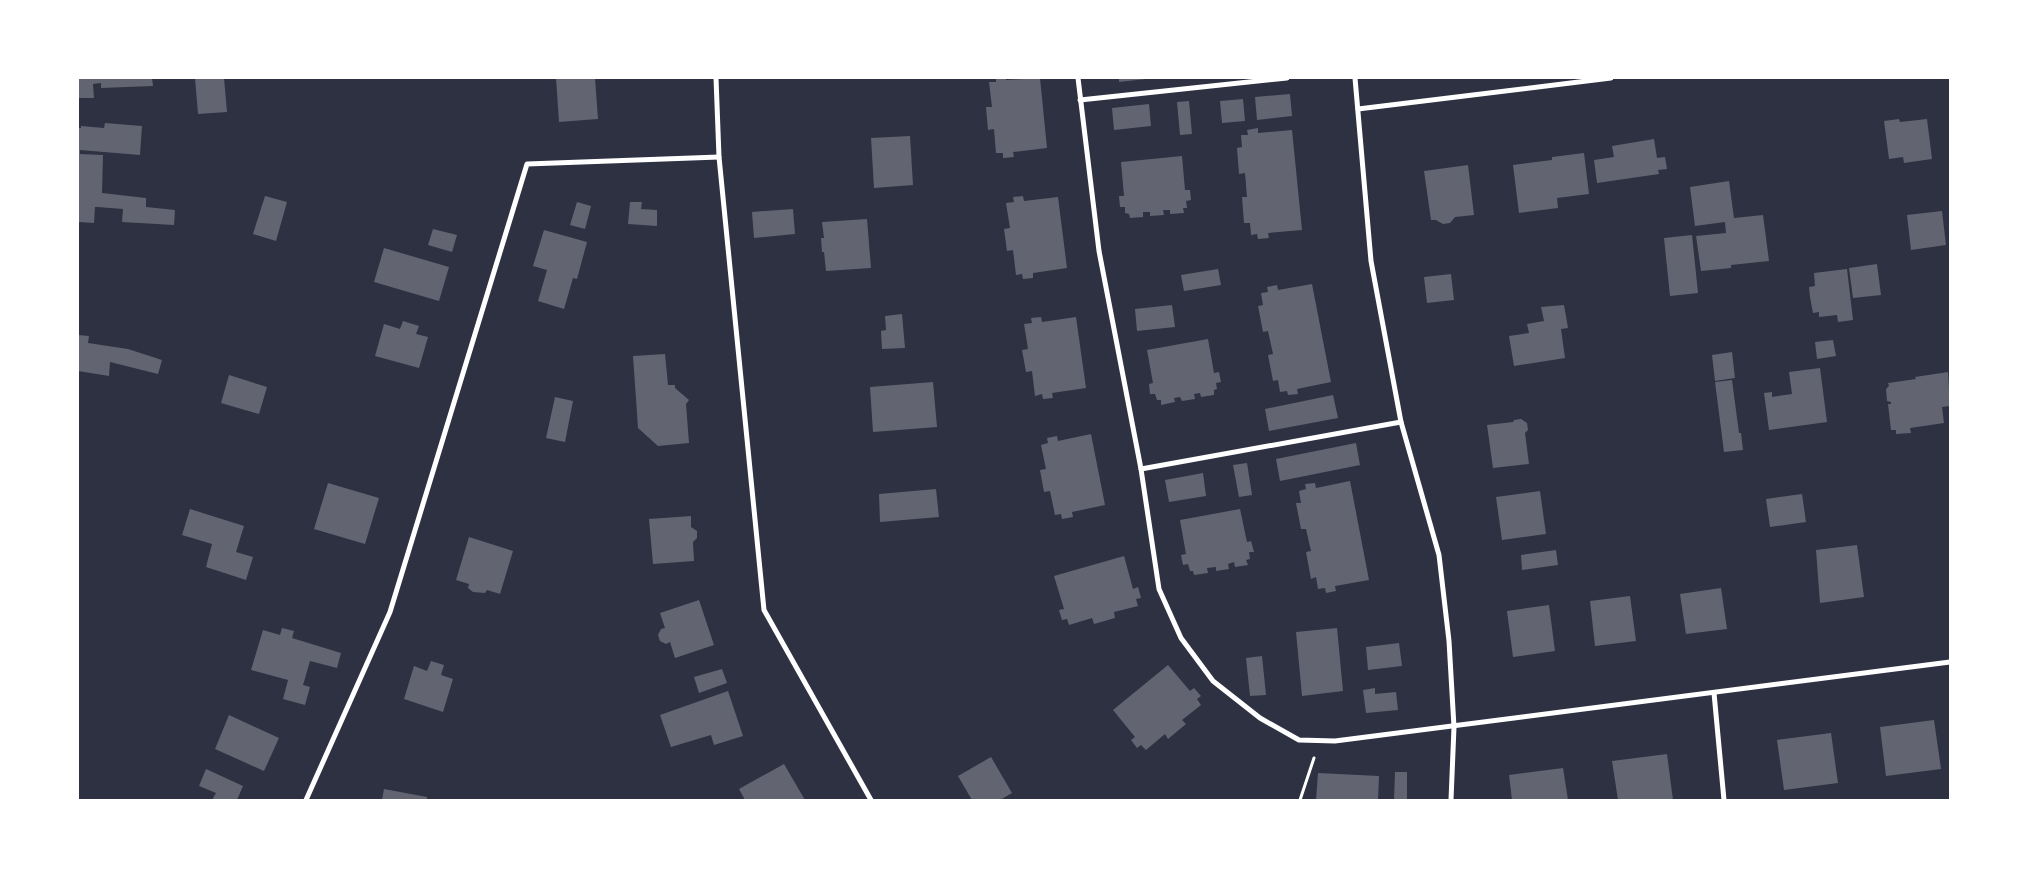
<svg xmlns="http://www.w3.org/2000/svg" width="2028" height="878" font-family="'Nunito Sans',sans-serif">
	<rect width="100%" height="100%" fill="#2d3142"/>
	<g fill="#626471">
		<polygon points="78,78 152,78 153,86 101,88 101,83 93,84 94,98 78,98"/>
		<polygon points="195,78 224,78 227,112 198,114"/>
		<polygon points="556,78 595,78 598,119 559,122"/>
		<polygon points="996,78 1006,78 1006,80 1040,78 1047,148 1013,152 1014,157 1003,158 1003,153 996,153 994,129 988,130 986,107 992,107 989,82 996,82"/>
		<polygon points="1119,78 1146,78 1146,79 1119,82"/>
		<polygon points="1290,94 1292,116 1257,120 1255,97"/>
		<polygon points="1243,99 1245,121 1222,123 1220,101"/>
		<polygon points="1189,101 1192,134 1180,135 1177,102"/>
		<polygon points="1149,104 1151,126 1114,130 1112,108"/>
		<polygon points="1899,119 1900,122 1927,119 1932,159 1904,163 1903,157 1889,159 1884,121"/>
		<polygon points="105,123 142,126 140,155 80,150 80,154 103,155 102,193 146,198 146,207 175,210 174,225 122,222 123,209 98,207 95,207 94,223 78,222 79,128 81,128 81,126 104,128"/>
		<polygon points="1258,128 1258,133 1292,130 1302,230 1268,233 1269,238 1258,239 1257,234 1251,235 1250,223 1244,223 1242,197 1247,197 1245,173 1239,174 1237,148 1242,147 1241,135 1248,135 1247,130"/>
		<polygon points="910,136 913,185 874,188 871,138"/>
		<polygon points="1654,139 1657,158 1665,157 1667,169 1658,170 1659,174 1597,183 1594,160 1614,157 1612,146"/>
		<polygon points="1584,153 1589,194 1557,198 1558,208 1519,213 1513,165 1552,160 1552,157"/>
		<polygon points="1182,156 1185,190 1190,190 1191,200 1186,201 1187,208 1183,208 1184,213 1170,214 1170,210 1163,210 1164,215 1150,216 1150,212 1143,212 1143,217 1130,218 1129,214 1125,213 1125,207 1120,207 1119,196 1124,196 1121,162"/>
		<polygon points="1468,165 1474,215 1455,217 1450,223 1443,224 1436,220 1431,220 1424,171"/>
		<polygon points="1729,181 1734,218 1763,215 1769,261 1731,265 1731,268 1701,271 1696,236 1726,233 1725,222 1695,226 1690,187"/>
		<polygon points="265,196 287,202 276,241 253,234"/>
		<polygon points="1023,196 1024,201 1058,197 1067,268 1033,273 1033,278 1023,279 1022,274 1016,275 1013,250 1007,251 1004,229 1010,228 1006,203 1014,202 1013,197"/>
		<polygon points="577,202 591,206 585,229 570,225"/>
		<polygon points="630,202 642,202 641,209 657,210 657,226 628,224"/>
		<polygon points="793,209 795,234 754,238 752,212"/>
		<polygon points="1942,211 1946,245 1911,250 1907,215"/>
		<polygon points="867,219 871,268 826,271 824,252 822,252 821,238 824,238 822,222"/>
		<polygon points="433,229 457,235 452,252 428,245"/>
		<polygon points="544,230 587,242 577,279 573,278 564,309 538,301 547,270 533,266"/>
		<polygon points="1692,235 1698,293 1670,296 1664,238"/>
		<polygon points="384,248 449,267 439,301 374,282"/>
		<polygon points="1877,264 1881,295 1853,298 1849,268"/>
		<polygon points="1218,269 1221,285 1184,291 1181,275"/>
		<polygon points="1847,269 1853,320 1838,322 1837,315 1819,317 1819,312 1813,313 1810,297 1809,287 1815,286 1814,273"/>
		<polygon points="1451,274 1454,300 1427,303 1424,277"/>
		<polygon points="1312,284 1331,382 1297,389 1298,394 1288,395 1287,391 1280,392 1278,380 1273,381 1268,355 1273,354 1268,331 1263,332 1258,306 1263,305 1261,293 1268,292 1267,287 1277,285 1278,290"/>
		<polygon points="1172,305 1175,327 1137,331 1135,309"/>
		<polygon points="1564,305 1568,328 1561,329 1565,358 1514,366 1509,336 1529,333 1527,324 1544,321 1541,307"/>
		<polygon points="902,314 905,348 882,349 881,331 886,330 885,316"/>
		<polygon points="1041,317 1042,322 1076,317 1086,388 1052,393 1053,398 1043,399 1042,394 1035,396 1032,371 1026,372 1022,350 1028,349 1024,324 1032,323 1031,318"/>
		<polygon points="403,321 419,326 416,334 428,337 419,368 375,356 384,324 400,329"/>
		<polygon points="78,335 89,336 88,343 128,349 162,360 158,374 110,362 109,376 78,371"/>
		<polygon points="1208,339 1214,373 1219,372 1221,382 1216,383 1217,389 1214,390 1214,395 1201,397 1200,393 1194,394 1195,399 1182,401 1180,397 1174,398 1175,402 1161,405 1161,400 1157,400 1155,394 1150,394 1149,384 1153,383 1147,350"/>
		<polygon points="1833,340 1836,356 1817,359 1815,342"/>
		<polygon points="1732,352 1735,378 1715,381 1712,355"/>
		<polygon points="665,354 668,385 675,385 675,388 689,400 686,404 689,443 658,446 638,428 633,356"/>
		<polygon points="1820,368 1827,422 1769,430 1764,393 1772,392 1772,397 1792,394 1789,372"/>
		<polygon points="1948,372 1950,406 1942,407 1944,423 1910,428 1911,433 1896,434 1896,430 1891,430 1888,404 1891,404 1891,402 1887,401 1886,389 1889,386 1888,383 1916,379 1915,377"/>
		<polygon points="229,375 267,387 259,414 221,403"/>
		<polygon points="1732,380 1739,433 1741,433 1743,450 1724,452 1715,382"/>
		<polygon points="933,382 937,427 873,432 870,387"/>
		<polygon points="1333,395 1338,418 1269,431 1265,409"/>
		<polygon points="555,397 573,401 565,442 546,438"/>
		<polygon points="1521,419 1527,423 1528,430 1525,433 1529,464 1493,468 1487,425 1513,422 1514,420"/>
		<polygon points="1091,434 1105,505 1072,512 1073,517 1062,519 1061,514 1055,515 1050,491 1044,492 1040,470 1046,469 1041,445 1048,443 1047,438 1057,436 1058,441"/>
		<polygon points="1356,443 1360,465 1280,481 1276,459"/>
		<polygon points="1247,463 1252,495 1239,497 1233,465"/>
		<polygon points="1203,473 1206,496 1169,502 1165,480"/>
		<polygon points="1350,481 1369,580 1335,586 1336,591 1326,593 1325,588 1318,589 1316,577 1311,579 1306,552 1311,551 1306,529 1301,529 1296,503 1301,503 1299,491 1306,489 1305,484 1315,483 1316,488"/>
		<polygon points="328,483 379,498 365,544 314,529"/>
		<polygon points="936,489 939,517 880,522 879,494"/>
		<polygon points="1540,491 1546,534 1502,540 1496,497"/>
		<polygon points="1802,494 1806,522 1770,527 1766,499"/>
		<polygon points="190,509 244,526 236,552 253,557 246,580 206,567 212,544 182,535"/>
		<polygon points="1240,509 1247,542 1251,541 1254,552 1249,552 1250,559 1246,560 1248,565 1235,567 1234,562 1228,564 1229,569 1216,571 1216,567 1207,568 1208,573 1194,575 1193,571 1190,571 1188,564 1183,565 1181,555 1186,554 1180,520"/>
		<polygon points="691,516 691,527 697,531 697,538 693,542 694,561 653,564 649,519"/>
		<polygon points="469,537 513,551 500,594 487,590 485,593 473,592 468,588 469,584 456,580"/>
		<polygon points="1857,545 1864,597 1820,603 1816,550"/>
		<polygon points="1556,550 1558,565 1522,570 1521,555"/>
		<polygon points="1124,556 1133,589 1138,587 1141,598 1136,599 1138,606 1114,612 1115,618 1094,624 1092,618 1069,625 1067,619 1062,620 1059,610 1064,609 1054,576"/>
		<polygon points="1721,588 1727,629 1686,634 1680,594"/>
		<polygon points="1630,596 1636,641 1595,646 1590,601"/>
		<polygon points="699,600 714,645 675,658 670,642 666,644 660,641 658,635 661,629 665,628 660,613"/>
		<polygon points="1549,605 1555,651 1513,657 1507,611"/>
		<polygon points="282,628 294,631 292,638 341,653 337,668 310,661 303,685 310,687 305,705 283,699 288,680 251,670 263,630 280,635"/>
		<polygon points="1337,628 1343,691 1302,696 1296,632"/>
		<polygon points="1399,643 1402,666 1368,670 1366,647"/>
		<polygon points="1262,656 1266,695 1250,696 1246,658"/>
		<polygon points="431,661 444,665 441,675 453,679 443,712 404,699 414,666 427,671"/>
		<polygon points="1168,665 1190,691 1194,688 1201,696 1197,699 1201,705 1182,720 1186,724 1168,739 1165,734 1146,750 1141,745 1137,748 1131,740 1135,737 1113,710"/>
		<polygon points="722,669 727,683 699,693 694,677"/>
		<polygon points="1375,688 1375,694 1396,692 1398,710 1366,713 1363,690"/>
		<polygon points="728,691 743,736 714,745 711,735 671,747 660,715"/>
		<polygon points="229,715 279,738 264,771 215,749"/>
		<polygon points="1934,720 1941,769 1886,776 1880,727"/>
		<polygon points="1831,733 1838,783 1784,790 1777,740"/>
		<polygon points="1667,754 1673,800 1618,800 1612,761"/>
		<polygon points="991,757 1012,793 1000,800 972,800 958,776"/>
		<polygon points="784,764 805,800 745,800 739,789"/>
		<polygon points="1563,768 1568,800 1512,800 1509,775"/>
		<polygon points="206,769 243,786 237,800 212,800 216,793 199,786"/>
		<polygon points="1395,772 1407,772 1407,800 1394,800"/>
		<polygon points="1318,773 1379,776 1378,800 1316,800"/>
		<polygon points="384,789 427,797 427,800 382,800"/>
	</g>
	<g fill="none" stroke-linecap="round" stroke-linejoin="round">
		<polyline stroke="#fff" stroke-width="3" points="1300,800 1314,758"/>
		<g stroke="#fff" stroke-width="5">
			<polyline points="716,78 719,157 764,610 871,800"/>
			<polyline points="1078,78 1099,251 1141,469 1159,589 1181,638 1213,681 1260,718 1299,740 1335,741 1950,662"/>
			<polyline points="1355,78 1371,261 1401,422 1439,555 1449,641 1454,727 1451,800"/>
			<polyline points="1080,100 1287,78"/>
			<polyline points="1358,109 1611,78"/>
			<polyline points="1141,469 1401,422"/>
			<polyline points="1714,693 1724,800"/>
			<polyline points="306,800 390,612 527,164 719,157"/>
		</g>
	</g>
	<rect width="2028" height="878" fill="none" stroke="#ffffff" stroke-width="158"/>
</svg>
